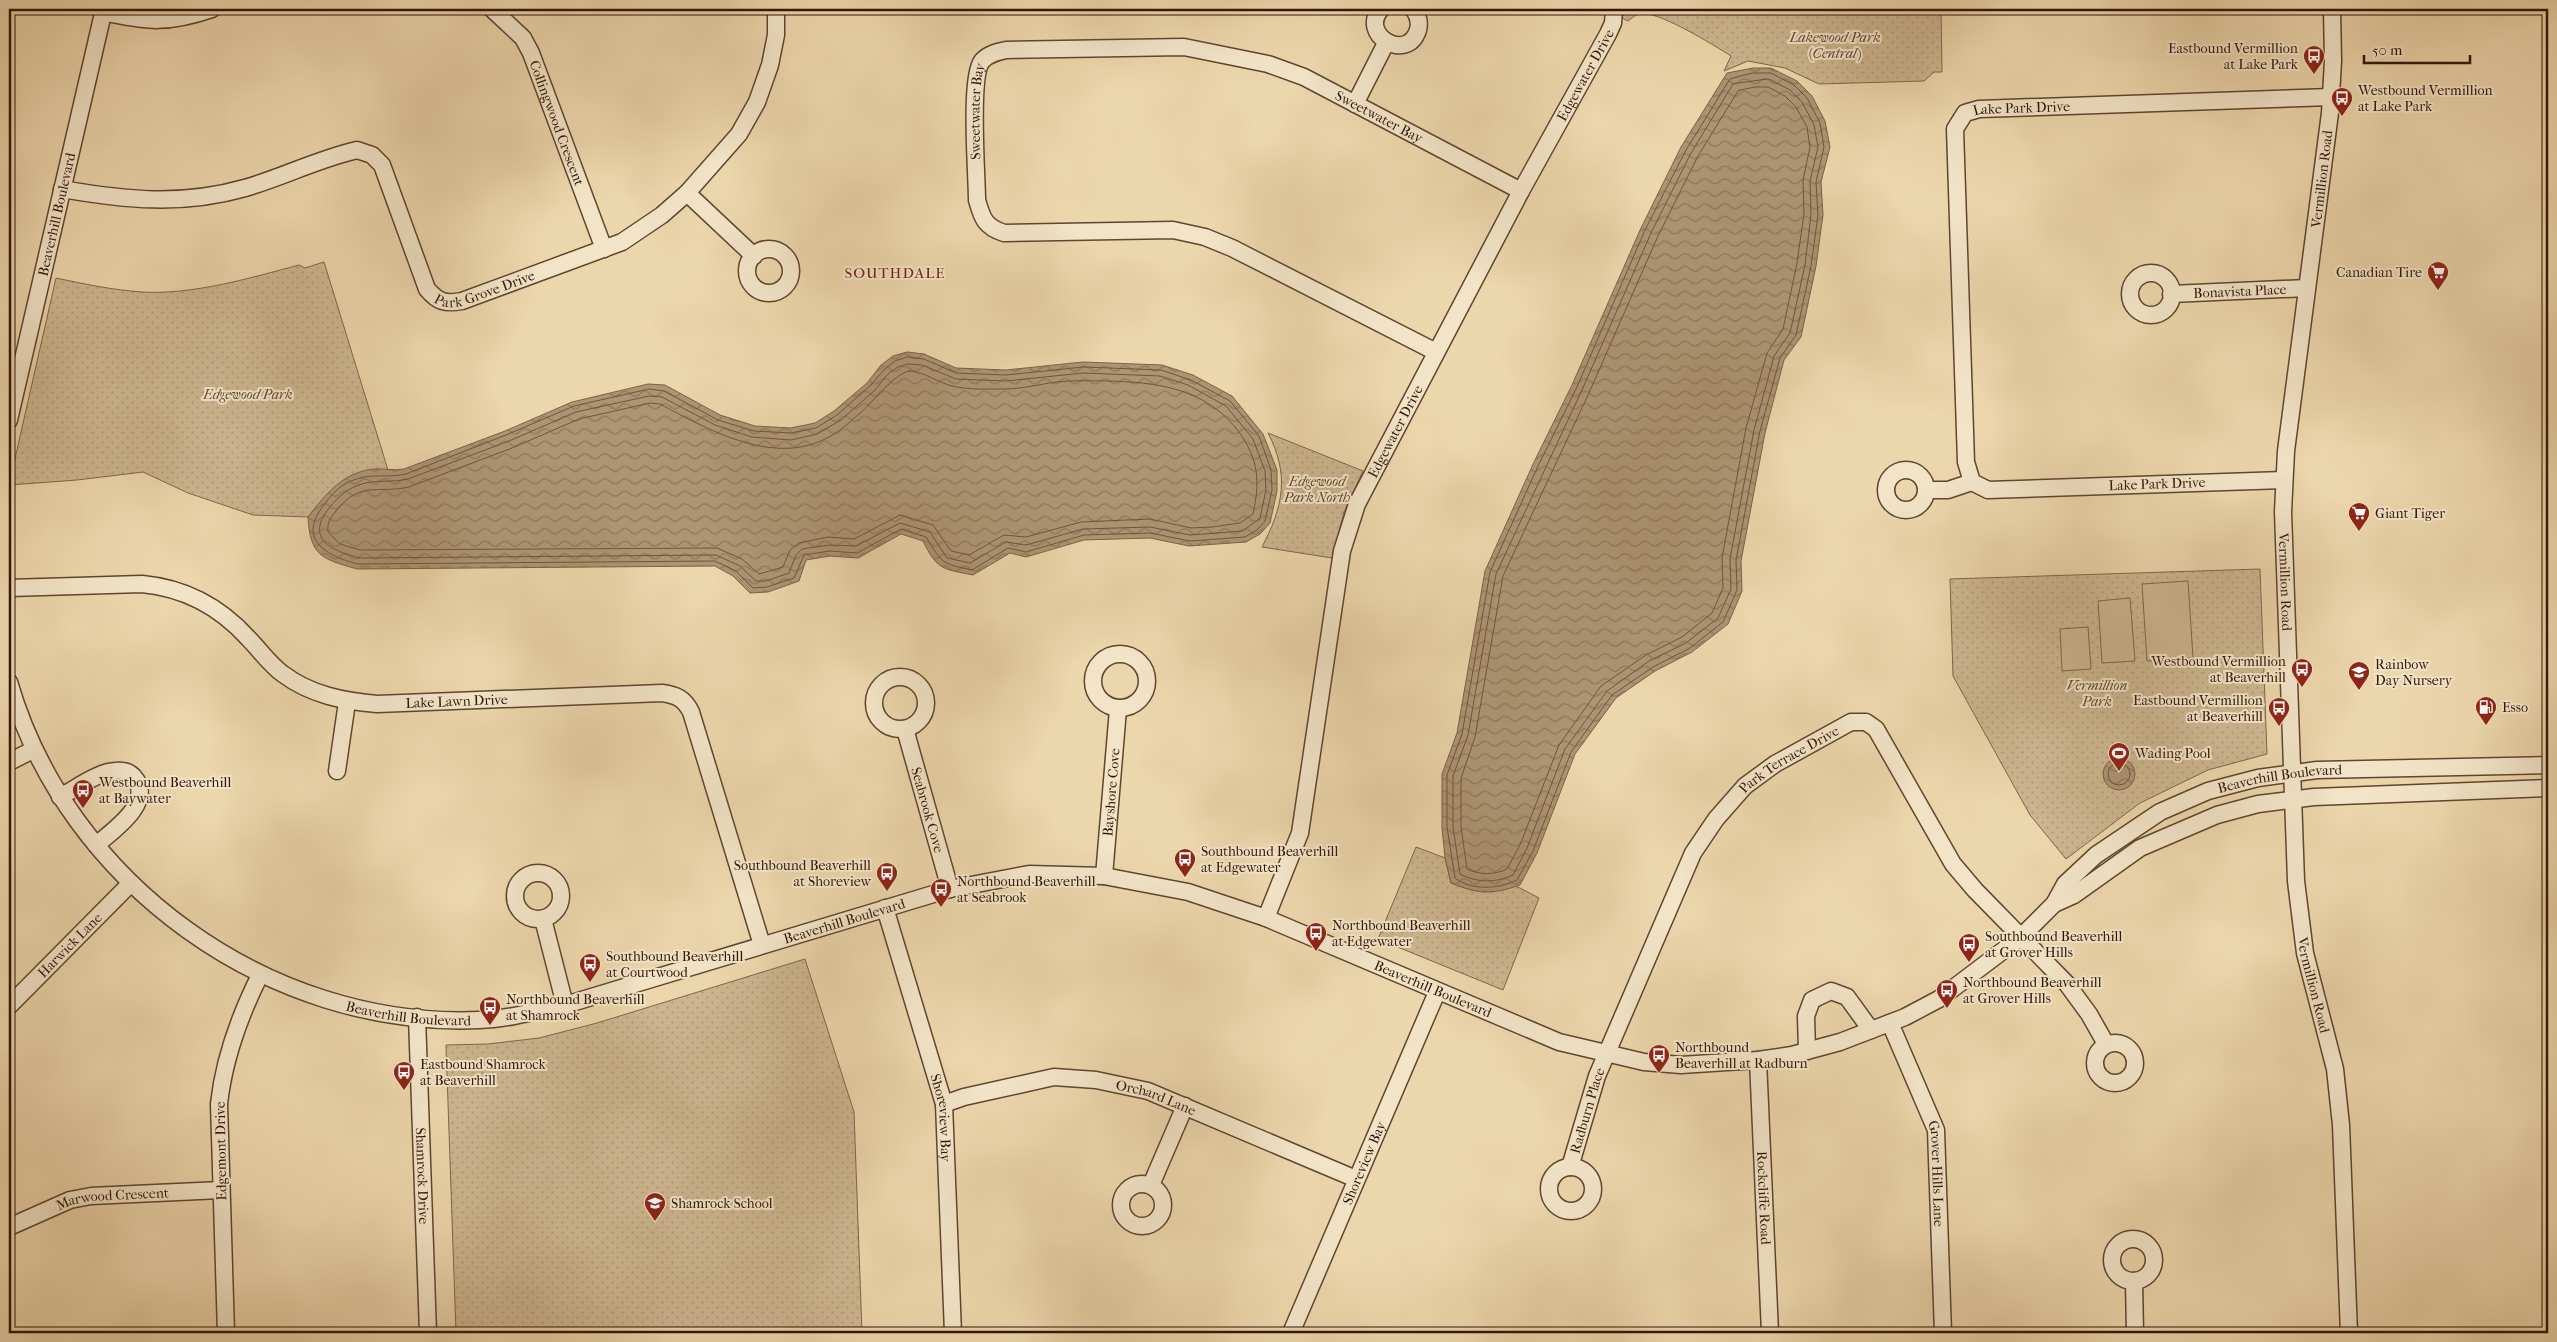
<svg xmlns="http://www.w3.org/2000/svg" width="2557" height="1342" font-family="'IM FELL French Canon',serif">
	<defs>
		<pattern id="park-dots" width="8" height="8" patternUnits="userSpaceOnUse" patternTransform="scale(1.25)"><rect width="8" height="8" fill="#ccb58f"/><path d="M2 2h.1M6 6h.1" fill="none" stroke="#b09b7a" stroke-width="1.8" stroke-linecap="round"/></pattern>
		<pattern id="water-waves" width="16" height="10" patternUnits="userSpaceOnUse" patternTransform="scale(1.25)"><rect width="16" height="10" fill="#ad9473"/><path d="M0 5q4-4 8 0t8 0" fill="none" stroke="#8d785c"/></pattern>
	</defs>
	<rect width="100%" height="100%" fill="#ecd6ab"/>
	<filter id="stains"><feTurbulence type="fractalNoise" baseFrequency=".004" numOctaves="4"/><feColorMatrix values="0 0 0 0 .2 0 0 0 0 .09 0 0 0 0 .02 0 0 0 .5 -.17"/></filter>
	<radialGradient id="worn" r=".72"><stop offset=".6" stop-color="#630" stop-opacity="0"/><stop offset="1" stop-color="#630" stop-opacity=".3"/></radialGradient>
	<g fill="url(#park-dots)" stroke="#7f654a">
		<path d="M 1625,9 L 1941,9 L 1942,72 L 1934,72 L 1924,81 L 1819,84 L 1785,68 L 1748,61 L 1724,71 L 1731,56 C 1715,46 1655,8 1638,14 C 1635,15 1631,19 1628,21 L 1622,18 Z"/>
		<path d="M 324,262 L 388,470 C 348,467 331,488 308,517 L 253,515 L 188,493 L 143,472 L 77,480 L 9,485 L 56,278 C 84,284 113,290 142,292 C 193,295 250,278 299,265 L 305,268 Z"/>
		<path d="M 1268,433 L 1363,471 L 1344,512 L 1332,558 L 1262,547 C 1283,507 1290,475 1268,433 Z"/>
		<polygon points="2260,569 2267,754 2208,770 2140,803 2066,859 2030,815 1953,676 1950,579"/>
		<path d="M 1416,847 L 1445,858 L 1451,883 C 1476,893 1490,895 1516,886 L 1539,898 L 1503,990 L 1378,939 Z"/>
		<polygon points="805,959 854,1112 862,1333 456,1333 446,1045 488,1044 539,1038 597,1023"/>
	</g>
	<g fill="#ccb58f" stroke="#7f654a">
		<polygon points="2188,581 2193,658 2147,661 2142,584"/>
		<polygon points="2130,598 2135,661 2102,663 2098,601"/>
		<polygon points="2088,627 2091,669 2062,671 2060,629"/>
	</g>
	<g fill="url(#water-waves)" stroke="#7c6147">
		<path d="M 1753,68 L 1771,68 L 1797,81 L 1812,96 L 1825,121 L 1830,147 L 1821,182 L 1823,215 L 1816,266 L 1801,337 L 1784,360 L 1765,433 L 1741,561 L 1742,591 L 1728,624 L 1692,652 L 1655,671 L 1616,698 L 1575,754 L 1537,853 L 1520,885 C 1491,895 1479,894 1451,883 L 1445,858 L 1442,828 L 1442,774 L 1457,733 L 1485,571 L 1534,462 L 1572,385 L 1641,228 L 1681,147 L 1727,73 Z"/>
		<path d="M 907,352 L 924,354 L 956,368 L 1006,370 L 1083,362 L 1162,365 L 1193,375 L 1232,396 L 1263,434 L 1277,470 L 1277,491 L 1270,523 L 1260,534 L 1246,542 L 1189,546 L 1150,538 L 1084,540 L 1026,557 L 1010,553 L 973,575 C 943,569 937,570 923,541 L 901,534 L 858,558 L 830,556 L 806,560 L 799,581 L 768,592 L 750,593 L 733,576 L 715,566 L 357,569 C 322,559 310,556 308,517 C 326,494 342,473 373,469 C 383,468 393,471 404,469 L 505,431 L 572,402 L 648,384 L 665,385 L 720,415 L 755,426 L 791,428 L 815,423 L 834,411 L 867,383 L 881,365 L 893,356 Z"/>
		<circle cx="2119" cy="774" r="16"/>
	</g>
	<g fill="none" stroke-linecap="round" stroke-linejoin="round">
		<g stroke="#70543c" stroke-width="1">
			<path d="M 1753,73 L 1771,73 L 1794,85 L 1807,98 L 1820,123 L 1824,147 L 1816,182 L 1818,215 L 1811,266 L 1796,335 L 1780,358 L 1760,431 L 1736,560 L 1737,590 L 1723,622 L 1690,648 L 1653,667 L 1612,695 L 1571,752 L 1533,851 L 1517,880 C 1498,889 1472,891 1455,878 L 1447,827 L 1447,775 L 1462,734 L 1490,572 L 1539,464 L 1577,387 L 1645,230 L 1686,150 L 1730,79 Z"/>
			<path d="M 1769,79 L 1790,90 L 1802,102 L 1814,125 L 1818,147 L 1810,181 L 1811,214 L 1805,265 L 1790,333 L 1774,356 L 1754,430 L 1730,559 L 1731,589 L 1718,618 L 1686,643 L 1649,661 L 1607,691 L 1565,749 L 1527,848 L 1513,875 C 1496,883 1477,883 1460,874 L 1453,827 L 1453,776 L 1468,735 L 1496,574 L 1582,390 L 1651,233 L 1691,153 L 1733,84 Z"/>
			<path d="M 1755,87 L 1768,87 L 1785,96 L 1796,107 L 1807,127 L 1810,147 L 1803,180 L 1804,214 L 1797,263 L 1783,329 L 1767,353 L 1746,428 L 1722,558 L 1723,588 L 1712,613 L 1682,637 L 1646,655 L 1601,686 L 1559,745 L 1520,845 L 1507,869 C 1495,875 1479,875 1467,869 L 1461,827 L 1461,778 L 1475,737 L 1503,576 L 1589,393 L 1658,236 L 1698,156 L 1738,91 Z"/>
			<path d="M 908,357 L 924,359 L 956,373 L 1006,375 L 1083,367 L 1161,370 L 1191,380 L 1230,401 L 1259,436 L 1271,470 L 1272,490 L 1265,521 L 1257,530 L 1245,537 L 1190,541 L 1150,533 L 1084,535 L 1026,552 L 1008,548 L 972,570 C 939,563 943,563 926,537 L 901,529 L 857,553 L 830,551 L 804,555 L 794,578 L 767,587 L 753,588 L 736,571 L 715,561 L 358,564 C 327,556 296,540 324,505 C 330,497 336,489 345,484 C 368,471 384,479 406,474 L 506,435 L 574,406 L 649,389 L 664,391 L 718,420 L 754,431 L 791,433 L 816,428 L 837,415 L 870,386 L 885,369 L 895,361 Z"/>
			<path d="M 908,364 L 922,365 L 956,379 L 1006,381 L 1083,373 L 1160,376 L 1188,385 L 1226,406 L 1253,439 L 1265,471 L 1266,490 L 1260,518 L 1243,531 L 1190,535 L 1150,527 L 1083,529 L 1026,545 L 1006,542 L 970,563 L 947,558 L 930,532 L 900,523 L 856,546 L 829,545 L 802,549 L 796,555 L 789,573 L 766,581 L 756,581 L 740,566 L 716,555 L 359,558 C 331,550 305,539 329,508 C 339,496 348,488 362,484 C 378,479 392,483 408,479 L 509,441 L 576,412 L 649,396 L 662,397 L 715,425 L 752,437 L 791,440 L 817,434 L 841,420 L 874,391 L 889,373 L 898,367 Z"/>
			<path d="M 909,371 C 928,373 936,382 952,386 C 968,390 988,389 1005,389 C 1022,389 1040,384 1057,382 C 1073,380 1090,381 1106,381 C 1157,382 1206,388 1239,432 C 1259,460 1260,482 1253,514 L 1240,523 L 1212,527 L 1191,528 L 1150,519 L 1081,522 L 1026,537 L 1004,535 L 969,555 L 951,551 L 933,525 L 900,515 L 854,539 L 828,537 L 799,543 L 790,550 L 783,567 L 759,574 L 742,559 L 717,548 L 360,550 L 340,544 L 328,532 C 327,522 330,519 336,511 C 360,480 378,494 409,487 L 512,448 L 579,419 L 650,403 L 660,404 C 705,428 770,465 823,440 C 837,434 849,423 860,413 C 874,401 893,375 909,371 Z"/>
			<circle cx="2119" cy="774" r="11"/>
		</g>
		<g stroke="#60452f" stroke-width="19">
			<g id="minor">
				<path id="s1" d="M 492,9 L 523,38 L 531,53 L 604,249"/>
				<path d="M 1381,9 C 1358,34 1407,64 1418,30 C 1420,22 1418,15 1413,9"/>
				<path id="s2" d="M 2332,9 L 2333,61 L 2330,113 L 2286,451 L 2283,512 L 2296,881 L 2305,953 L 2335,1069 L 2341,1125 L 2349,1333"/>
				<path d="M 103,12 C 148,22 168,24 212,9"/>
				<polyline points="1355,104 1386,43"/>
				<path id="s3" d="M 62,189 C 125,200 182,206 245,188 C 283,177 318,159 357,150 L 372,155 L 382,165 L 427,289 C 438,302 445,304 462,301 L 622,242 L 662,215 L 687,193 L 739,134 L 757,102 L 770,65 L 776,35 L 776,9"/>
				<polyline points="687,193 754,256"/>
				<circle cx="769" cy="271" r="22"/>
				<circle cx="2151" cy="294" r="21"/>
				<path id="s4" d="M 2171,294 L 2307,288"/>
				<path id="s5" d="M 1436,352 L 1232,248 L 1205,237 L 1173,230 L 1004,233 C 985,227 982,218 977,200 C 977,176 969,77 982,61 C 988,54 997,52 1006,50 L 1184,47 L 1268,64 L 1304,77 L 1521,191"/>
				<path id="s6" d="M 9,420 L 104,9"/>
				<circle cx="1906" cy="490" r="20"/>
				<path id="s7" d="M 2284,480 L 1988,490 L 1972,482 L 1966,462 L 1955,129 L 1965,113 L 1979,109 L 2331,97"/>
				<polyline points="1927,490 1948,490 1972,482"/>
				<path id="s8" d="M 9,588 L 142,584 C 185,588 219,606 248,638 C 260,650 270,665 283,674 C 311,695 343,701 377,704 L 662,693 C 676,695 684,698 691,712 L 762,945"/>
				<circle cx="1120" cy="681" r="27"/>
				<circle cx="900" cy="703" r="26"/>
				<path id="s9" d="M 9,682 C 67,883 269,1029 479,1020 C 508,1019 537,1011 565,1005 L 950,889 L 1029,874 L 1104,876 L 1188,892 L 1266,918 L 1559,1042 L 1644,1062 L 1681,1065 L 1758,1060 L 1792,1055 L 1840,1042 L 1905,1017 L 1939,999 L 2021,937 L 2054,904 L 2065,884 L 2096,855 L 2160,812 L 2208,791 L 2258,778 L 2317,770 L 2548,765"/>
				<path id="s10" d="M 905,729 L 950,889"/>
				<polyline points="9,762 33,750"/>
				<polyline points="337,771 347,702"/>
				<path d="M 60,797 C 75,789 92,776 108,772 C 117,770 127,769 133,776 C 156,801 114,830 96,845"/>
				<circle cx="538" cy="896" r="23"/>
				<path id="s11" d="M 1104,876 L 1118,709"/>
				<polyline points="2054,904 2074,895 2140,848 2217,815 2258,804 2314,797 2548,788"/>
				<path id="s12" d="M 885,908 L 944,1104 L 953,1333"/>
				<path id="s13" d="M 1266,918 L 1300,833 L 1342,551 L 1357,504 L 1521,191 L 1608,34 L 1613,23 L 1614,9"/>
				<polyline points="543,919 565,1005"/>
				<path id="s14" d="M 9,1006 L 130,884"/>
				<path id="s15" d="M 417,1017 L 428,1333"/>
				<path id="s16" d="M 1890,1023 L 1936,1130 L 1943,1333"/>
				<circle cx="2115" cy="1063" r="20"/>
				<polyline points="1807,1051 1806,1016 1812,1000 1831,991 1847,997 1871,1030"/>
				<path id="s17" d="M 1758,1060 L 1770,1333"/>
				<path id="s18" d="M 944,1104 L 964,1097 L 1054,1077 L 1096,1080 L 1148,1091 L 1356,1179"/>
				<path id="s19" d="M 1570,1167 L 1597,1076 L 1693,853 L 1716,819 L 1745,786 L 1775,764 L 1851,722 L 1866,722 L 1876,729 L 1953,864 L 1975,890 L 2067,984 L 2089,1014 L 2106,1044"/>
				<circle cx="1571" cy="1189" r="22"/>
				<circle cx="1142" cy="1205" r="21"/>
				<polyline points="1151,1185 1185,1106"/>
				<path id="s20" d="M 9,1227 L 70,1200 L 91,1196 L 221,1190"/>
				<circle cx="2133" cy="1260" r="21"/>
				<polyline points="2134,1281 2135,1333"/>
				<path d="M 226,1333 L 219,1104 C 224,1058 239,1017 260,975"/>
				<path id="s21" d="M 1291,1333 L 1437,992"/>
			</g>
		</g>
		<use href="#minor" stroke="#f3e4c8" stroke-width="16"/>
	</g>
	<defs>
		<g id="bus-pin" transform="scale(1.125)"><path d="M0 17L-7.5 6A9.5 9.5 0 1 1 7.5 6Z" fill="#8f2418" stroke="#f3e4c8"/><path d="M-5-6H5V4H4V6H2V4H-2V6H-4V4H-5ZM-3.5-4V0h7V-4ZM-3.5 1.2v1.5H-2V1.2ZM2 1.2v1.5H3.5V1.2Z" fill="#fff"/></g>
		<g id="supermarket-pin" transform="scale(1.125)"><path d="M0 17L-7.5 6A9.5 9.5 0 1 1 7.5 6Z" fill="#8f2418" stroke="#f3e4c8"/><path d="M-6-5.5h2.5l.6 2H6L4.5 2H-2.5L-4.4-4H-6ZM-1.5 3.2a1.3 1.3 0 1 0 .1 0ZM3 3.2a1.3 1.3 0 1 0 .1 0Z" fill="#fff"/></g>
		<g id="school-pin" transform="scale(1.125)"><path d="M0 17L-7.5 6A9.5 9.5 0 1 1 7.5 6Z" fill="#8f2418" stroke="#f3e4c8"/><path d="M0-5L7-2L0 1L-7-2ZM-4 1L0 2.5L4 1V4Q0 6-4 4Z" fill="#fff"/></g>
		<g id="fuel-pin" transform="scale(1.125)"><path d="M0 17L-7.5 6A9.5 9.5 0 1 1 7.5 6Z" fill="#8f2418" stroke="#f3e4c8"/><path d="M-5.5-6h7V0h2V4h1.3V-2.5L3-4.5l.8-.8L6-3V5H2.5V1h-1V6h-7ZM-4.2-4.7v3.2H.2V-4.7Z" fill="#fff"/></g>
		<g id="stadium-pin" transform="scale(1.125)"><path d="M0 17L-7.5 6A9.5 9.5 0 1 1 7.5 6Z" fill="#8f2418" stroke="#f3e4c8"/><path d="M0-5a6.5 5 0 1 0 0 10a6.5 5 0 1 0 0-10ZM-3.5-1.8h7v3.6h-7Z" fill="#fff"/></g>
	</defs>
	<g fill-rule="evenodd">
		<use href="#bus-pin" x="2314" y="56"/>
		<use href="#bus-pin" x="2342" y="98"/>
		<use href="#supermarket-pin" x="2438" y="272"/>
		<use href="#supermarket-pin" x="2359" y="513"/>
		<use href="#bus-pin" x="2302" y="669"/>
		<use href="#school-pin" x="2359" y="672"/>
		<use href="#fuel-pin" x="2486" y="707"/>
		<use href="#bus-pin" x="2279" y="708"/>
		<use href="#stadium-pin" x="2119" y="753"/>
		<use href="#bus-pin" x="83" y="790"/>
		<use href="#bus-pin" x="1185" y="859"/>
		<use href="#bus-pin" x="887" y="873"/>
		<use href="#bus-pin" x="941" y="889"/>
		<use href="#bus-pin" x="1316" y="933"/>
		<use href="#bus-pin" x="1969" y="944"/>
		<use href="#bus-pin" x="590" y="964"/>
		<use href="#bus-pin" x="1947" y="990"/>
		<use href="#bus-pin" x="490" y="1007"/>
		<use href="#bus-pin" x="1659" y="1055"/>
		<use href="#bus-pin" x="404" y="1072"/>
		<use href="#school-pin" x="655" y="1203"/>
	</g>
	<g text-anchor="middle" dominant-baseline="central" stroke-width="4" stroke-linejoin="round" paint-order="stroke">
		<g font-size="14" font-style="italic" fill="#60452f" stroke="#f3e4c8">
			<text x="1835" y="37">Lakewood Park<tspan x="1835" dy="16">(Central)</tspan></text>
			<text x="248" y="394">Edgewood Park</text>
			<text x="1317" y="481">Edgewood<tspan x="1317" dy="16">Park North</tspan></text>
			<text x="2097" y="685">Vermillion<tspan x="2097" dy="16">Park</tspan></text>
		</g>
		<g font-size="14" fill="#321506" stroke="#f3e4c8" text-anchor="start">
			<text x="2298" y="48" text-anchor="end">Eastbound Vermillion<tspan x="2298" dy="16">at Lake Park</tspan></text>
			<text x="2358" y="90">Westbound Vermillion<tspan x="2358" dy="16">at Lake Park</tspan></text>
			<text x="2422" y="272" text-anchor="end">Canadian Tire</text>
			<text x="2375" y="513">Giant Tiger</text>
			<text x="2286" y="661" text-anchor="end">Westbound Vermillion<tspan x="2286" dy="16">at Beaverhill</tspan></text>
			<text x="2375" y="664">Rainbow<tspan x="2375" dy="16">Day Nursery</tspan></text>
			<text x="2263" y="700" text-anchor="end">Eastbound Vermillion<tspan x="2263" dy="16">at Beaverhill</tspan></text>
			<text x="2502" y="707">Esso</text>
			<text x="2135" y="753">Wading Pool</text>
			<text x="99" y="782">Westbound Beaverhill<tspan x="99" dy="16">at Baywater</tspan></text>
			<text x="1201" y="851">Southbound Beaverhill<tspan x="1201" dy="16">at Edgewater</tspan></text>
			<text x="871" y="865" text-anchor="end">Southbound Beaverhill<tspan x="871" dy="16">at Shoreview</tspan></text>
			<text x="957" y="881">Northbound Beaverhill<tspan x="957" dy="16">at Seabrook</tspan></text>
			<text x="1332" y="925">Northbound Beaverhill<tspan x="1332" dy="16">at Edgewater</tspan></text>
			<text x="1985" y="936">Southbound Beaverhill<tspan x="1985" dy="16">at Grover Hills</tspan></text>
			<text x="606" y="956">Southbound Beaverhill<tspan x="606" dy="16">at Courtwood</tspan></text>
			<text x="1963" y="982">Northbound Beaverhill<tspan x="1963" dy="16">at Grover Hills</tspan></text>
			<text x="506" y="999">Northbound Beaverhill<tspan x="506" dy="16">at Shamrock</tspan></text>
			<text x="1675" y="1047">Northbound<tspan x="1675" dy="16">Beaverhill at Radburn</tspan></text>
			<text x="420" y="1064">Eastbound Shamrock<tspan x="420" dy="16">at Beaverhill</tspan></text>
			<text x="671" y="1203">Shamrock School</text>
		</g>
		<g font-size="14" fill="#321506" stroke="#f3e4c8">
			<text stroke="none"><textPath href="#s13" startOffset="912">Edgewater Drive</textPath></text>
			<text stroke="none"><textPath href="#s7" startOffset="744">Lake Park Drive</textPath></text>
			<text stroke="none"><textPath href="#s5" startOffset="594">Sweetwater Bay</textPath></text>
			<text stroke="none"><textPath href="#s5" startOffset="1059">Sweetwater Bay</textPath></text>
			<text stroke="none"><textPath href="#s1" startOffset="134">Collingwood Crescent</textPath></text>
			<text transform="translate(2322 179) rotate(-83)">Vermillion Road</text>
			<text stroke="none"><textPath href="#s6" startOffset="211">Beaverhill Boulevard</textPath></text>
			<text stroke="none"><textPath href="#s3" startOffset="529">Park Grove Drive</textPath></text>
			<text stroke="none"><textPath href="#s4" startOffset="69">Bonavista Place</textPath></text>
			<text stroke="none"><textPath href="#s13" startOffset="508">Edgewater Drive</textPath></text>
			<text transform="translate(2157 484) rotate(-2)">Lake Park Drive</text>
			<text stroke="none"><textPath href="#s2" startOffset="576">Vermillion Road</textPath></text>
			<text stroke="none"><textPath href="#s8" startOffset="485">Lake Lawn Drive</textPath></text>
			<text stroke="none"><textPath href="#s19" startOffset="474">Park Terrace Drive</textPath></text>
			<text stroke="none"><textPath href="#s9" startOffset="2564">Beaverhill Boulevard</textPath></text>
			<text stroke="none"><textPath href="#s11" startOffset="84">Bayshore Cove</textPath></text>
			<text stroke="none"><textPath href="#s10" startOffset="84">Seabrook Cove</textPath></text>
			<text stroke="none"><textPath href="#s9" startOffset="1001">Beaverhill Boulevard</textPath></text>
			<text stroke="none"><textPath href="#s14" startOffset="86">Harwick Lane</textPath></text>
			<text stroke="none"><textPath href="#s2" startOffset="981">Vermillion Road</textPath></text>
			<text stroke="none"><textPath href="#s9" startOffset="1616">Beaverhill Boulevard</textPath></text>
			<text stroke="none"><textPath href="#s9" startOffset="551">Beaverhill Boulevard</textPath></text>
			<text stroke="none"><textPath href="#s18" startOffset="218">Orchard Lane</textPath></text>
			<text stroke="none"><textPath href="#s19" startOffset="59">Radburn Place</textPath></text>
			<text stroke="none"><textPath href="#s12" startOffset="218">Shoreview Bay</textPath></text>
			<text transform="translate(221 1151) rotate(-91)">Edgemont Drive</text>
			<text stroke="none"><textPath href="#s21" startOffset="185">Shoreview Bay</textPath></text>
			<text stroke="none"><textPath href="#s16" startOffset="160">Grover Hills Lane</textPath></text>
			<text stroke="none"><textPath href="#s15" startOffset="159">Shamrock Drive</textPath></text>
			<text stroke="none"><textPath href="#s17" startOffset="138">Rockcliffe Road</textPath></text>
			<text stroke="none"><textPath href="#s20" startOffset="109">Marwood Crescent</textPath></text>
		</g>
		<g font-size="15" letter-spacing="1" fill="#7a1f14" stroke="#f3e4c8">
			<text x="895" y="273">SOUTHDALE</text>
		</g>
	</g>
	<rect width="2557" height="1342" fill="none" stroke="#ecd6ab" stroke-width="30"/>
	<rect x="10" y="10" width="2537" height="1322" fill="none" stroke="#321506" stroke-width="2.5"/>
	<rect x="15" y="15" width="2527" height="1312" fill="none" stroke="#321506"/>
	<path d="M2364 55v8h106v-8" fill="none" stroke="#321506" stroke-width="2.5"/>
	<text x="2372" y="55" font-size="15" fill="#321506" stroke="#f3e4c8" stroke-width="4" paint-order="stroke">50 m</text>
	<rect width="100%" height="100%" filter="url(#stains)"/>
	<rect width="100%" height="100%" fill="url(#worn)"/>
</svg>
